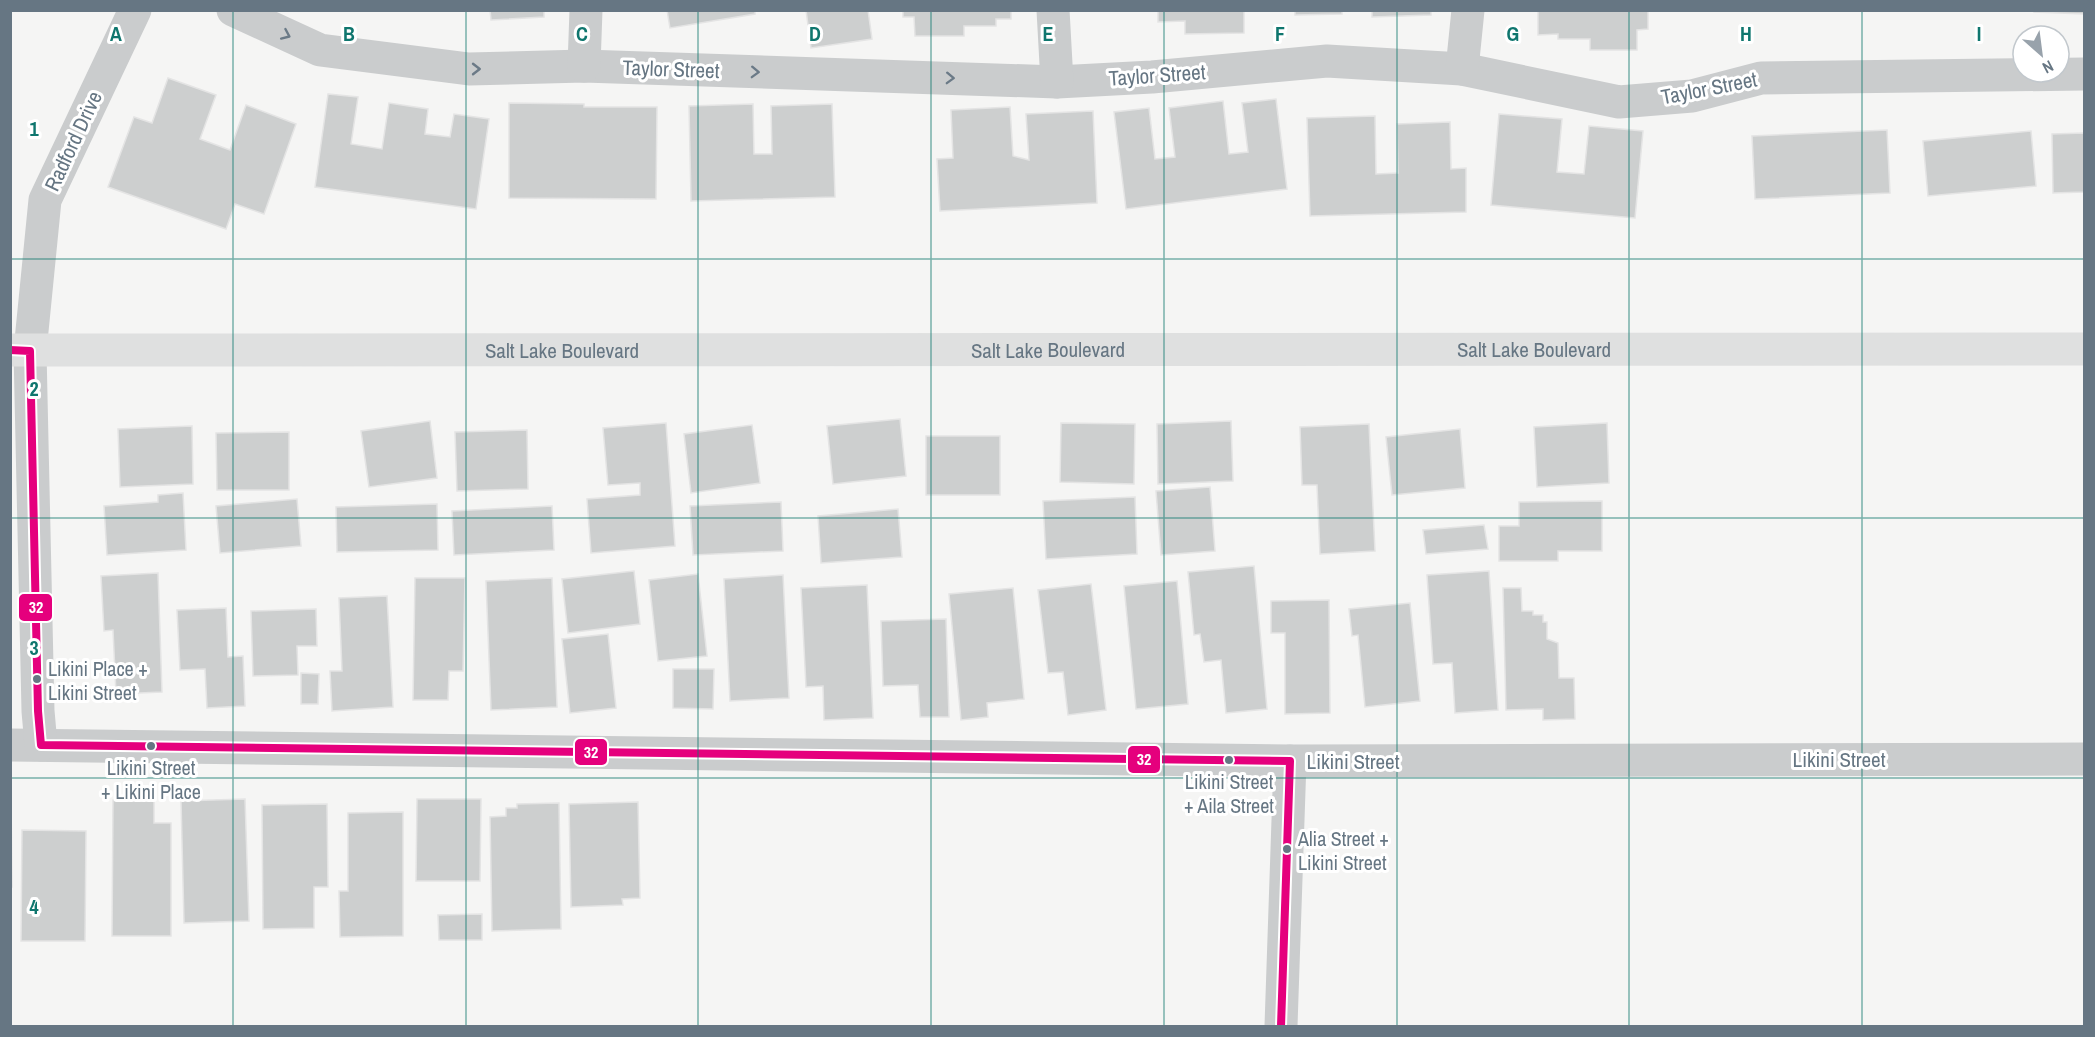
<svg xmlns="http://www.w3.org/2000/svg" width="2095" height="1037" font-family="'Archivo Narrow',sans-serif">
	<rect width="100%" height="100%" fill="#f5f5f4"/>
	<g fill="#cdcfcf" stroke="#e4e4e4" stroke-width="1.5">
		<polygon points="490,10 544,10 544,17 491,20"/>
		<polygon points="667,10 755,10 755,14 670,28"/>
		<polygon points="806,10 868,10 872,39 811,48"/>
		<polygon points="903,10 1011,10 1011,19 996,19 996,26 964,26 964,36 915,36 914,17 903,17"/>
		<polygon points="1144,10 1254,10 1254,11 1244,11 1244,33 1185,34 1185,21 1158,22 1158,11"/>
		<polygon points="1295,10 1342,10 1342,14 1295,15"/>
		<polygon points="1372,10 1431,10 1431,15 1372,17"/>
		<polygon points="1538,10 1648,10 1648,29 1637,30 1637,50 1590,50 1590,39 1558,39 1558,34 1538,35"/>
		<polygon points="2034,10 2084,10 2084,14 2034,12"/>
		<polygon points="168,78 216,95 200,139 230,150 246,105 296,124 264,214 235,204 226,229 108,187 134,117 152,123"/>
		<polygon points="328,94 358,97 351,144 382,149 389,103 428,109 425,134 450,137 454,114 489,119 476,209 315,187"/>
		<polygon points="1276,99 1287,189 1126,209 1114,112 1149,108 1155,159 1175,157 1169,108 1223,101 1229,154 1248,152 1242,103"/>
		<polygon points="509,103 584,104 584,107 657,107 656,199 509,198"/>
		<polygon points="753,104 754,154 772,154 771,106 832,104 835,197 691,201 689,106"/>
		<polygon points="1010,107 1013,156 1029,160 1026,114 1093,111 1097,203 940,211 937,159 953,158 951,110"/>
		<polygon points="1499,114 1562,119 1557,172 1584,174 1589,126 1643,131 1635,218 1491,205"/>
		<polygon points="1375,116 1376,174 1398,173 1397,124 1450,122 1451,169 1466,168 1466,212 1310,216 1307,118"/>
		<polygon points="1887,130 1890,193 1755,199 1752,136"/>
		<polygon points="2031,131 2036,186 1928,196 1923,141"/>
		<polygon points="2084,133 2084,192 2053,193 2052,134"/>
		<polygon points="900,419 906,476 833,484 827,426"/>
		<polygon points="430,421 437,478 369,487 361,431"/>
		<polygon points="1231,421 1233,481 1158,484 1157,424"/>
		<polygon points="666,423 675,546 591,553 587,499 640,495 640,483 608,485 603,428"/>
		<polygon points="1061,423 1135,424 1134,484 1060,482"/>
		<polygon points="1607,423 1609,483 1537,487 1534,427"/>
		<polygon points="1369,424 1375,551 1320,554 1317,485 1302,485 1300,427"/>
		<polygon points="752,425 760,483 691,493 684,434"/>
		<polygon points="192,426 193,484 120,487 118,429"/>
		<polygon points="1460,429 1465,488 1392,495 1386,437"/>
		<polygon points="527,430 528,489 457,491 455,432"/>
		<polygon points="289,432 289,490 217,490 216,433"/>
		<rect x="926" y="436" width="74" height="59"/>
		<polygon points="1210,487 1215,551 1161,555 1156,491"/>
		<polygon points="183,493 186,550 107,555 104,506 158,502 158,495"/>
		<polygon points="1135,497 1137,554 1046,559 1043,501"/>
		<polygon points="297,499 301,546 220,553 216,506"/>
		<polygon points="1602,501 1602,551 1558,551 1558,561 1499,561 1499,526 1519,526 1519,502"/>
		<polygon points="781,502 783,551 693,555 690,506"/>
		<polygon points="437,504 438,550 337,552 336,507"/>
		<polygon points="552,506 554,550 454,555 452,511"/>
		<polygon points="898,509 902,557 821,563 818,516"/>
		<polygon points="1484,525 1488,549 1426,554 1423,530"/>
		<polygon points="1254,566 1267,709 1226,713 1221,660 1204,662 1200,634 1194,635 1188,572"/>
		<polygon points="634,571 640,624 568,633 562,579"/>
		<polygon points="1489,571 1498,710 1455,713 1452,663 1433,664 1427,575"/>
		<polygon points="158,573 162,692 116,694 113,630 104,631 101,576"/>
		<polygon points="698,574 707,656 658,661 649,580"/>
		<polygon points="783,575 789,698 730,701 724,579"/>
		<polygon points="415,578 465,578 463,671 449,671 448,700 413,700"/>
		<polygon points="552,578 557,707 491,710 486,581"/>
		<polygon points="1177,581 1188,704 1136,709 1124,586"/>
		<polygon points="1091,584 1106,710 1068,715 1063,672 1048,673 1038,590"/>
		<polygon points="867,585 873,718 824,720 823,686 806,687 801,588"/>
		<polygon points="1013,588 1024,699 987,703 988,717 961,720 949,594"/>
		<polygon points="1503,588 1521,588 1522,611 1533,611 1533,615 1543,615 1543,622 1547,622 1547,639 1558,643 1559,678 1574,678 1575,719 1543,720 1543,709 1506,710"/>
		<polygon points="387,596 393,707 332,711 330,671 342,671 339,598"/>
		<polygon points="1329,600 1330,713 1285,714 1285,633 1271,633 1271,601"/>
		<polygon points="1410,603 1420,701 1365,707 1358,635 1352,636 1349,609"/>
		<polygon points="226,608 228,657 243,656 245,706 207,708 205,669 180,670 177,610"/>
		<polygon points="316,609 317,646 297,646 298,675 253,676 251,611"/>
		<polygon points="946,619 949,717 920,717 918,685 883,686 881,621"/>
		<polygon points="608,634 616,708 570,713 562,639"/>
		<polygon points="673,669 714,669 713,709 673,708"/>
		<polygon points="301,673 319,674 318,704 301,704"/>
		<polygon points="10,799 11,799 12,887 10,887"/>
		<polygon points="154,799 154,823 171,823 171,936 112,936 113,800"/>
		<polygon points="245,799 249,921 184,923 181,801"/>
		<polygon points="417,799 481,799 480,881 416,881"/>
		<polygon points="638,802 640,898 622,899 623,905 571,907 569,804"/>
		<polygon points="559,803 561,929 492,931 490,817 506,816 506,808 517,808 517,804"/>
		<polygon points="327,804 328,887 314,887 314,928 263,929 262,805"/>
		<polygon points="403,812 403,936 340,937 339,891 348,891 348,813"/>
		<polygon points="22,830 86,831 85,941 21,941"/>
		<polygon points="482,914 482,940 439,940 438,915"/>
	</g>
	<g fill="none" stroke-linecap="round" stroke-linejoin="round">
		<g stroke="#cacccd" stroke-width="33">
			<polyline points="233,10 320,50 469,69 584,66 1057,82 1152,77 1327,61 1462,69 1619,102 1692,96 1761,78 2084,74"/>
			<polyline points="1053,10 1057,82"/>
			<polyline points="584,66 586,10"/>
			<polyline points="1462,69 1468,10"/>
			<polyline points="10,745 1290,761 2084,759"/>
			<polyline points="41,745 38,711 30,351 45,200 135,10"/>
			<polyline points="1281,1026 1290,761"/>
		</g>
		<path stroke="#dfe0e0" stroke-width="33" id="s1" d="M 10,350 L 2084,349"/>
		<g stroke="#fff" stroke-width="12">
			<polyline id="bus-1" points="10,350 30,351 38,711 41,745 1290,761 1281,1026"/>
		</g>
		<use href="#bus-1" stroke="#e5007d" stroke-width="8"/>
	</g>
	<defs><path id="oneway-chevron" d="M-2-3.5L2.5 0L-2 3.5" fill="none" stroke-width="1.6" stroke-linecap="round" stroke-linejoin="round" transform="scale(1.5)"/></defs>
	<g stroke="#6b7a87">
		<use href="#oneway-chevron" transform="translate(286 35) rotate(24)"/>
		<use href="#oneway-chevron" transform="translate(476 69)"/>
		<use href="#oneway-chevron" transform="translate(755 72) rotate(2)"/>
		<use href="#oneway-chevron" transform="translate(950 78) rotate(2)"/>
	</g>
	<path fill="none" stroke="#0f766e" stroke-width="1.5" stroke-opacity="0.55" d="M 233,10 L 233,1026M 466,10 L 466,1026M 698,10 L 698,1026M 931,10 L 931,1026M 1164,10 L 1164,1026M 1397,10 L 1397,1026M 1629,10 L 1629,1026M 1862,10 L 1862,1026M 10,259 L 2084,259M 10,518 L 2084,518M 10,778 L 2084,778"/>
	<g fill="#667683" stroke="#fff" stroke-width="2">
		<circle cx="37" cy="679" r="5"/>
		<circle cx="151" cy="746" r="5"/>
		<circle cx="1229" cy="760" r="5"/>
		<circle cx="1287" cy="849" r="5"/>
	</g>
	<g text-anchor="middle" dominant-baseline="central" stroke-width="6" stroke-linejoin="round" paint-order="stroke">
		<g font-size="20" fill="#667683" stroke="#fff" text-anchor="start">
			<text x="48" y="668">Likini Place +<tspan x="48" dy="24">Likini Street</tspan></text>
			<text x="151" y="767" text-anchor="middle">Likini Street<tspan x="151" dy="24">+ Likini Place</tspan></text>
			<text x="1229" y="781" text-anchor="middle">Likini Street<tspan x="1229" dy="24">+ Aila Street</tspan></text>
			<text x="1298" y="838">Alia Street +<tspan x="1298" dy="24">Likini Street</tspan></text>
		</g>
		<g font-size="21" fill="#667683" stroke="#fff">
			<text transform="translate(671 69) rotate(2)">Taylor Street</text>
			<text transform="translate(1157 75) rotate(-4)">Taylor Street</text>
			<text transform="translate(1709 88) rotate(-11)">Taylor Street</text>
			<text transform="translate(73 141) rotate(-65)">Radford Drive</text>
			<text stroke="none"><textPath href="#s1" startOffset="1524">Salt Lake Boulevard</textPath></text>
			<text stroke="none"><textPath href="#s1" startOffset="552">Salt Lake Boulevard</textPath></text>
			<text stroke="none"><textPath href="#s1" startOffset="1038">Salt Lake Boulevard</textPath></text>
			<text x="1839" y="759">Likini Street</text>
			<text x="1353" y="761">Likini Street</text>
		</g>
	</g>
	<g font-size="20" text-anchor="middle" font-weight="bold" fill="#0f766e" stroke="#fff" stroke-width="6" stroke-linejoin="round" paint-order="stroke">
		<text x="116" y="41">A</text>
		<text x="349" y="41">B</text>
		<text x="582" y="41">C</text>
		<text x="815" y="41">D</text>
		<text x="1048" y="41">E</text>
		<text x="1280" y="41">F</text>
		<text x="1513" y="41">G</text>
		<text x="1746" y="41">H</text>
		<text x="1979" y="41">I</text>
		<text x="34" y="136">1</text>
		<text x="34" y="396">2</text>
		<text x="34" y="655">3</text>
		<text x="34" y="914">4</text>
	</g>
	<g stroke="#fff" stroke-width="2">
		<rect x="18" y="593" width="35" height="29" rx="6" fill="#e5007d"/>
		<rect x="574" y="738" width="34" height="28" rx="6" fill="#e5007d"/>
		<rect x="1127" y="745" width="34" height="29" rx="6" fill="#e5007d"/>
	</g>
	<g font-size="16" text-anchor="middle" font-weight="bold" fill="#fff">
		<text x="36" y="613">32</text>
		<text x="591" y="758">32</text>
		<text x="1144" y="765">32</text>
	</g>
	<rect width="2095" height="1037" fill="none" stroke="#667683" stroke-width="24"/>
	<g transform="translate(2041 54) rotate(152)"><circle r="28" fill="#ffffff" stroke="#c2c8cd" stroke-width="1.5"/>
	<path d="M0-4.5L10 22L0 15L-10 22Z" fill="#98a2ab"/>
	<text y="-9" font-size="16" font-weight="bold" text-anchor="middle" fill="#667683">N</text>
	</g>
</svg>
